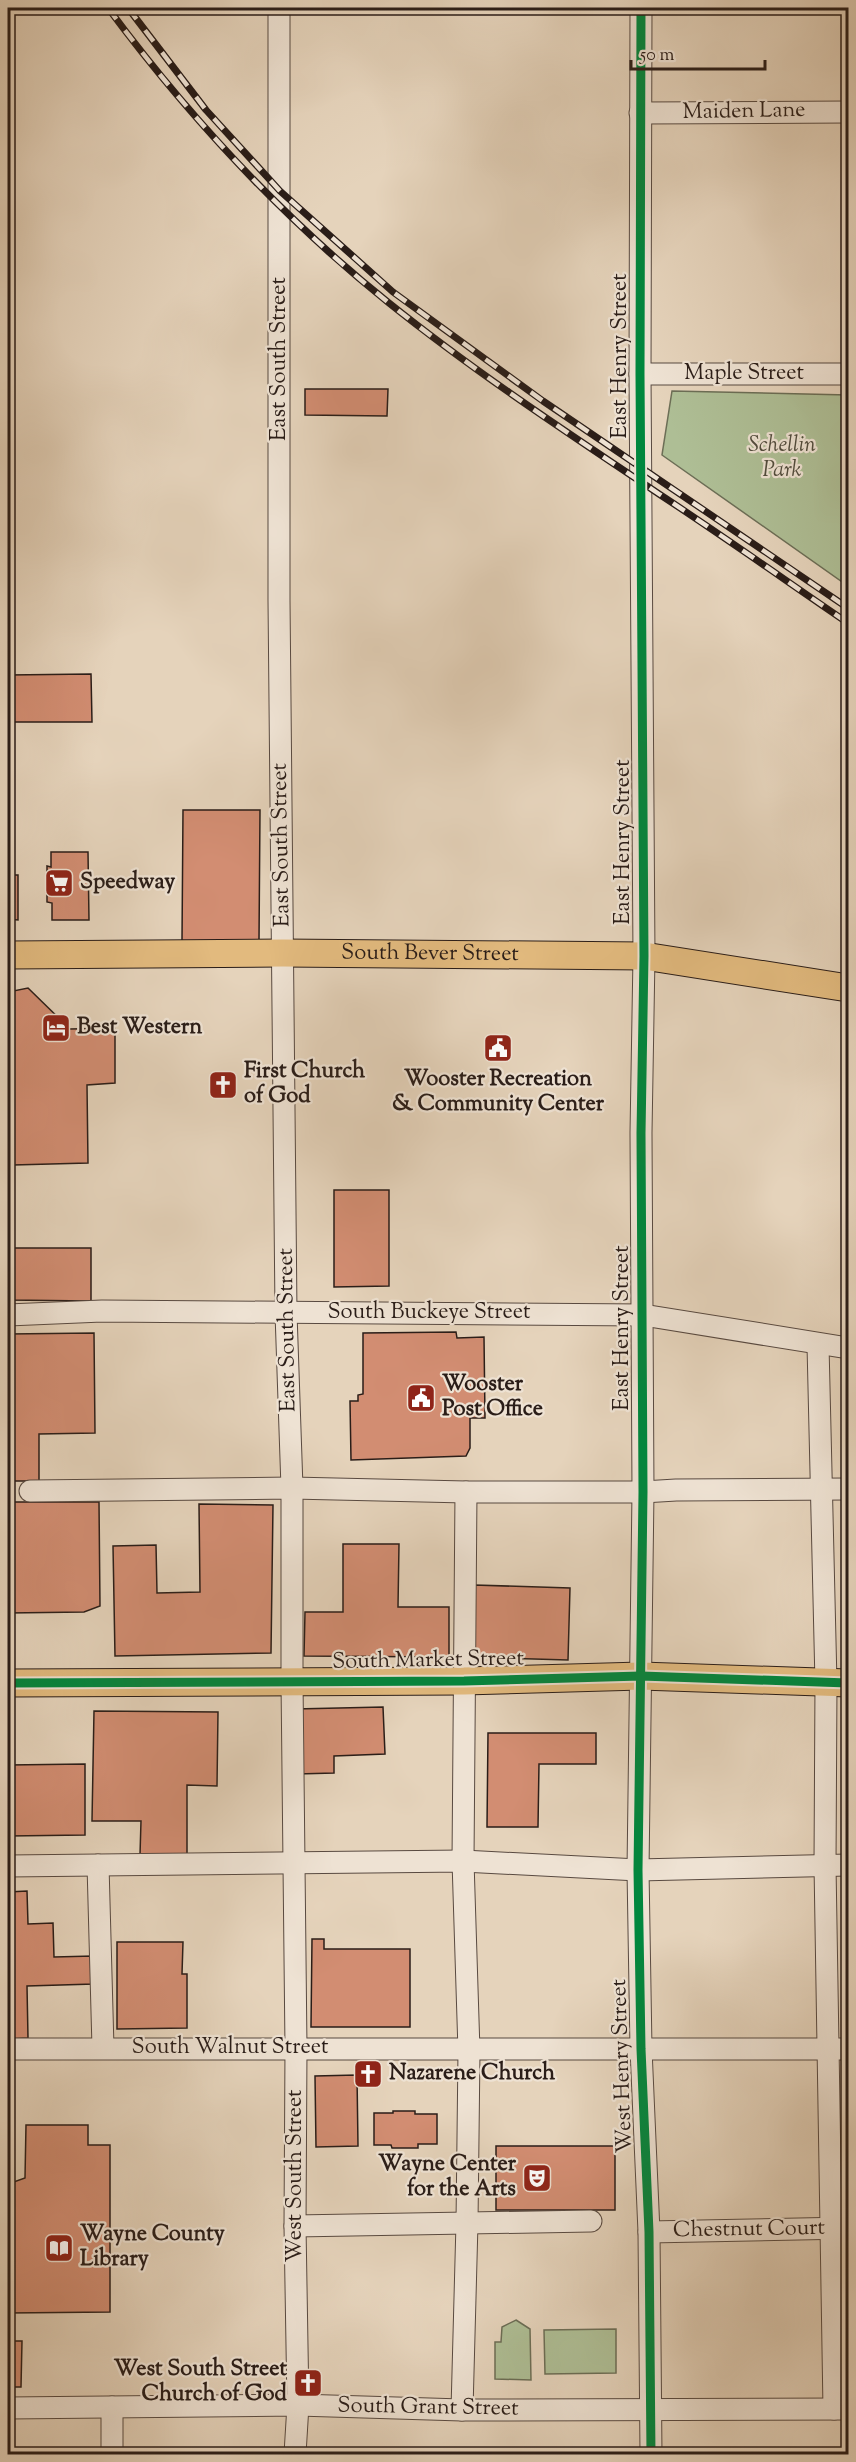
<svg xmlns="http://www.w3.org/2000/svg" width="856" height="2462" font-family="'Sorts Mill Goudy',serif">
	<rect width="100%" height="100%" fill="#e5d3bb"/>
	<filter id="stains"><feTurbulence type="fractalNoise" baseFrequency=".00333" numOctaves="4"/><feColorMatrix values="0 0 0 0 .2 0 0 0 0 .09 0 0 0 0 .02 0 0 0 .5 -.17"/></filter>
	<radialGradient id="worn" r=".72"><stop offset=".6" stop-color="#630" stop-opacity="0"/><stop offset="1" stop-color="#630" stop-opacity=".3"/></radialGradient>
	<g fill="#aebe95" stroke="#6c6e56" stroke-width="1.5">
		<polygon points="672,391 848,395 848,586 662,455"/>
		<polygon points="516,2320 530,2329 531,2380 495,2379 495,2342 501,2342 502,2327"/>
		<polygon points="616,2329 616,2373 545,2374 544,2330"/>
	</g>
	<g fill="#d28d72" stroke="#2a1d18" stroke-width="1.5">
		<polygon points="305,389 388,389 387,416 305,415"/>
		<polygon points="91,674 92,722 8,722 8,675"/>
		<polygon points="183,810 260,810 259,941 182,941"/>
		<polygon points="51,852 88,852 89,920 52,920 52,903 47,902 47,866 51,867"/>
		<polygon points="8,875 18,875 18,920 8,919"/>
		<polygon points="28,988 70,1029 115,1028 115,1083 87,1085 88,1163 13,1165 12,1183 8,1183 8,992"/>
		<polygon points="334,1190 389,1190 389,1286 334,1287"/>
		<polygon points="8,1248 91,1248 91,1301 8,1300"/>
		<polygon points="456,1332 457,1338 484,1337 485,1418 470,1418 470,1448 466,1456 351,1460 350,1401 358,1401 358,1395 363,1394 363,1333"/>
		<polygon points="94,1333 95,1433 39,1434 39,1481 8,1481 8,1334"/>
		<polygon points="8,1502 99,1502 100,1606 84,1612 8,1613"/>
		<polygon points="199,1504 273,1505 271,1653 115,1656 113,1546 156,1545 157,1593 200,1592"/>
		<polygon points="343,1544 399,1544 398,1607 449,1607 449,1657 304,1656 305,1612 343,1612"/>
		<polygon points="474,1585 570,1588 568,1660 471,1657"/>
		<polygon points="383,1707 385,1754 334,1756 334,1773 297,1774 295,1709"/>
		<polygon points="94,1711 218,1712 217,1786 187,1785 187,1856 140,1855 141,1821 92,1821"/>
		<polygon points="488,1733 596,1733 596,1764 539,1764 538,1827 487,1827"/>
		<polygon points="85,1764 85,1835 8,1836 8,1765"/>
		<polygon points="27,1891 28,1924 53,1923 54,1957 93,1956 94,1984 27,1986 28,2038 8,2039 8,1892"/>
		<polygon points="312,1939 324,1939 324,1949 410,1949 410,2027 311,2027"/>
		<polygon points="117,1942 183,1942 182,1974 187,1974 187,2028 117,2029"/>
		<polygon points="357,2075 358,2146 316,2147 315,2076"/>
		<polygon points="393,2111 415,2111 415,2114 437,2114 437,2144 418,2144 418,2148 392,2148 391,2145 374,2145 374,2113 393,2113"/>
		<polygon points="26,2125 88,2125 88,2145 110,2145 110,2312 8,2313 8,2184 25,2178"/>
		<rect x="496" y="2146" width="119" height="64"/>
		<polygon points="8,2341 22,2341 21,2387 8,2387"/>
		<polygon points="550,2450 550,2454 529,2454 529,2451"/>
	</g>
	<g fill="none" stroke-linecap="round" stroke-linejoin="round">
		<g stroke="#594a41" stroke-width="23">
			<g id="minor">
				<polyline points="279,8 279,600 286,1313 292,1488 292,1681 296,2048 295,2226 298,2405 295,2454"/>
				<polyline points="641,8 640,374 644,956 641,1133 643,1492 638,1870 641,2049 649,2232 651,2454"/>
				<polyline points="640,113 848,112"/>
				<polyline points="640,374 848,374"/>
				<polyline points="8,1315 102,1311 643,1315 848,1348"/>
				<polyline points="818,1345 826,1683 825,1865 834,2409"/>
				<polyline points="30,1491 292,1488 466,1492 643,1492 676,1490 848,1489"/>
				<polyline points="98,1865 103,2048"/>
				<polyline points="8,1866 463,1861 638,1870 848,1865"/>
				<polyline points="8,2049 848,2049"/>
				<polyline points="295,2226 591,2221"/>
				<polyline points="649,2232 848,2228"/>
				<polyline points="112,2407 112,2454"/>
				<polyline points="8,2408 298,2405 462,2410 848,2409"/>
				<polyline points="462,2410 467,2223 469,2051 463,1861 466,1492"/>
			</g>
		</g>
		<g stroke="#2a1d18" stroke-width="29">
			<g id="major">
				<path id="s1" d="M 8,955 L 283,953 L 644,956 L 848,988"/>
				<polyline points="8,1683 464,1681 641,1676 848,1683"/>
			</g>
		</g>
		<use href="#minor" stroke="#eee2d3" stroke-width="21"/>
		<use href="#major" stroke="#e2ba7e" stroke-width="27"/>
		<g stroke="#2a1d18" stroke-width="7">
			<g id="rail">
				<path d="M 108,8 C 189,117 283,218 389,303 C 475,372 568,433 659,494 C 723,536 785,580 848,623"/>
				<polyline points="128,8 206,110 280,191 393,292 543,401 848,608"/>
			</g>
		</g>
		<use href="#rail" stroke="#eee2d3" stroke-width="4.5" stroke-dasharray="14" stroke-linecap="butt"/>
		<g stroke="#eee2d3" stroke-width="13">
			<g id="cycleway">
				<polyline points="641,8 640,374 644,956 641,1133 643,1492 638,1870 641,2049 649,2232 651,2454"/>
				<polyline points="8,1683 464,1681 641,1676 848,1683"/>
			</g>
		</g>
		<use href="#cycleway" stroke="#00873e" stroke-width="9"/>
	</g>
	<defs>
		<g id="supermarket-square" transform="scale(1.5)"><rect x="-9" y="-9" width="18" height="18" rx="4" fill="#8f2418" stroke="#eee2d3"/><path d="M-6-5.5h2.5l.6 2H6L4.5 2H-2.5L-4.4-4H-6ZM-1.5 3.2a1.3 1.3 0 1 0 .1 0ZM3 3.2a1.3 1.3 0 1 0 .1 0Z" fill="#fff"/></g>
		<g id="hotel-square" transform="scale(1.5)"><rect x="-9" y="-9" width="18" height="18" rx="4" fill="#8f2418" stroke="#eee2d3"/><path d="M-6-4.5h1.5V1H6V5H4.5V3h-9V5H-6ZM-4 0a1.8 1.8 0 1 1 3.6 0ZM.5 0V-2.5h3Q6-2.5 6 0Z" fill="#fff"/></g>
		<g id="civic-square" transform="scale(1.5)"><rect x="-9" y="-9" width="18" height="18" rx="4" fill="#8f2418" stroke="#eee2d3"/><path d="M-.6-6.5H3V-4.5H.6V-3L4-1V1h2V6H-6V1h2V-1L-.6-3ZM-1.2 2.5V6h2.4V2.5Z" fill="#fff"/></g>
		<g id="church-square" transform="scale(1.5)"><rect x="-9" y="-9" width="18" height="18" rx="4" fill="#8f2418" stroke="#eee2d3"/><path d="M-1.2-6h2.4v3.5h3.3v2.4h-3.3V6h-2.4V-.1h-3.3v-2.4h3.3Z" fill="#fff"/></g>
		<g id="theatre-square" transform="scale(1.5)"><rect x="-9" y="-9" width="18" height="18" rx="4" fill="#8f2418" stroke="#eee2d3"/><path d="M-5-5.5Q0-4 5-5.5V0Q5 5 0 6Q-5 5-5 0ZM-3.3-2.5H-1v1.5H-3.3ZM1-2.5H3.3v1.5H1ZM-2.8 1Q0 5.5 2.8 1Z" fill="#fff"/></g>
		<g id="library-square" transform="scale(1.5)"><rect x="-9" y="-9" width="18" height="18" rx="4" fill="#8f2418" stroke="#eee2d3"/><path d="M-6-4Q-3-5.5-.7-3.5V5Q-3 3-6 4ZM6-4Q3-5.5 .7-3.5V5Q3 3 6 4Z" fill="#fff"/></g>
	</defs>
	<g fill-rule="evenodd">
		<use href="#supermarket-square" x="59" y="883"/>
		<use href="#hotel-square" x="56" y="1028"/>
		<use href="#civic-square" x="498" y="1048"/>
		<use href="#church-square" x="223" y="1085"/>
		<use href="#civic-square" x="421" y="1398"/>
		<use href="#church-square" x="368" y="2074"/>
		<use href="#theatre-square" x="537" y="2178"/>
		<use href="#library-square" x="59" y="2248"/>
		<use href="#church-square" x="308" y="2383"/>
	</g>
	<g text-anchor="middle" dominant-baseline="central" stroke-width="4.5" stroke-linejoin="round" paint-order="stroke">
		<g font-size="22" fill="#2a1d18" stroke="#eee2d3">
			<text transform="translate(744 112) rotate(-1)">Maiden Lane</text>
			<text transform="translate(621 356) rotate(-90)">East Henry Street</text>
			<text transform="translate(280 359) rotate(-90)">East South Street</text>
			<text x="744" y="374">Maple Street</text>
			<text transform="translate(624 842) rotate(-90)">East Henry Street</text>
			<text transform="translate(282 845) rotate(-91)">East South Street</text>
			<text stroke="none"><textPath href="#s1" startOffset="422">South Bever Street</textPath></text>
			<text x="429" y="1313">South Buckeye Street</text>
			<text transform="translate(623 1328) rotate(-90)">East Henry Street</text>
			<text transform="translate(288 1330) rotate(-91)">East South Street</text>
			<text transform="translate(428 1661) rotate(-1)">South Market Street</text>
			<text x="230" y="2048">South Walnut Street</text>
			<text transform="translate(623 2066) rotate(-92)">West Henry Street</text>
			<text transform="translate(296 2176) rotate(-90)">West South Street</text>
			<text transform="translate(749 2230) rotate(-1)">Chestnut Court</text>
			<text transform="translate(428 2408) rotate(1)">South Grant Street</text>
		</g>
		<g font-size="22" font-style="italic" fill="#524d3e" stroke="#eee2d3">
			<text x="782" y="446">Schellin<tspan x="782" dy="25">Park</tspan></text>
		</g>
		<g font-size="22" font-weight="bold" fill="#2a1d18" stroke="#eee2d3" text-anchor="start">
			<text x="80" y="883">Speedway</text>
			<text x="77" y="1028">Best Western</text>
			<text x="244" y="1072">First Church<tspan x="244" dy="25">of God</tspan></text>
			<text x="498" y="1080" text-anchor="middle">Wooster Recreation<tspan x="498" dy="25">&amp; Community Center</tspan></text>
			<text x="442" y="1385">Wooster<tspan x="442" dy="25">Post Office</tspan></text>
			<text x="389" y="2074">Nazarene Church</text>
			<text x="516" y="2165" text-anchor="end">Wayne Center<tspan x="516" dy="25">for the Arts</tspan></text>
			<text x="80" y="2235">Wayne County<tspan x="80" dy="25">Library</tspan></text>
			<text x="287" y="2370" text-anchor="end">West South Street<tspan x="287" dy="25">Church of God</tspan></text>
		</g>
	</g>
	<rect width="856" height="2462" fill="none" stroke="#e5d3bb" stroke-width="30"/>
	<rect x="9" y="9" width="838" height="2444" fill="none" stroke="#2a1d18" stroke-width="3"/>
	<rect x="15" y="15" width="826" height="2432" fill="none" stroke="#2a1d18" stroke-width="1.5"/>
	<path d="M631 60v9h134v-9" fill="none" stroke="#2a1d18" stroke-width="3"/>
	<text x="640" y="60" font-size="18" fill="#2a1d18" stroke="#eee2d3" stroke-width="4.5" paint-order="stroke">50 m</text>
	<rect width="100%" height="100%" filter="url(#stains)"/>
	<rect width="100%" height="100%" fill="url(#worn)"/>
</svg>
